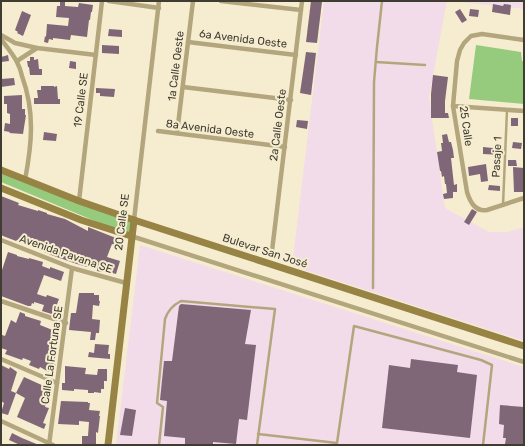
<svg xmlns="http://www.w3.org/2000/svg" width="525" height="446" font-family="Rubik,sans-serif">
	<rect width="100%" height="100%" fill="#f6edd0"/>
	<g fill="#f2dce9">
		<polygon points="324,1 447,1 429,97 445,208 489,232 508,232 524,227 524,341 292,266"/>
		<polygon points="451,1 524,1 524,9"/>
		<polygon points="140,245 524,367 524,445 116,445"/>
	</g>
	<g fill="#96cb7e">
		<polygon points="476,45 521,52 522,61 524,61 524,104 469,99"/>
		<polygon points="1,168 133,221 131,236 1,182"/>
	</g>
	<g fill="#7f6777">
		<polygon points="60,1 65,1 65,6 78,7 79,3 93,5 92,12 91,12 90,20 89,20 87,37 71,35 70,40 53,38 53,40 49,39 48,43 44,42 45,36 46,37 47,24 68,26 69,18 56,17 57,6 60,6"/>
		<polygon points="311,1 322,2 317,43 306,42"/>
		<polygon points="493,4 503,6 504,4 511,5 510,15 492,12"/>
		<polygon points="460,9 467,20 462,23 455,12"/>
		<polygon points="470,9 479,10 478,17 469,16"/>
		<polygon points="22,11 31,15 23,36 17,33 18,32 15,30"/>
		<polygon points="109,29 122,30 122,37 108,36"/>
		<polygon points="102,45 119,46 119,54 102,53"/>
		<polygon points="306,52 316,53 311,95 300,93"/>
		<polygon points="8,55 9,61 1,62 1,57"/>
		<polygon points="30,57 34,57 34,60 38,59 39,69 42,69 42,75 30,75 29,67 28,67 27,61 30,61"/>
		<polygon points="70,61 76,62 76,69 69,68"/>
		<polygon points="433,75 448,77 445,101 445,113 448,113 449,118 431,118 431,94"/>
		<polygon points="14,78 15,85 1,87 1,79"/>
		<polygon points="41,86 54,86 54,87 57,86 58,99 60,99 60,104 34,104 34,98 38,98 37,90 41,90"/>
		<polygon points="96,88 115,89 114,97 100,96 100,93 96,93"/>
		<polygon points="22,95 22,109 25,109 25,115 26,115 23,134 9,133 10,132 4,131 5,123 10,124 10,114 7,113 7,104 4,104 4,96"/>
		<rect x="511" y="118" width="7" height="8"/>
		<polygon points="297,120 308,121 307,129 296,127"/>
		<polygon points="44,132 57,134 56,141 43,140"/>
		<polygon points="447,134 449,142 451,142 453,150 454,158 451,158 454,185 457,184 457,192 453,192 453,198 444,199 443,194 447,193 446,184 445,184 444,176 442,177 441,171 440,171 437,152 442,151 441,143 443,143 442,135"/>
		<polygon points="513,142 522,143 521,149 512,148"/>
		<polygon points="483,147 503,149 502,155 483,154"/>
		<polygon points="508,160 516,160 517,166 508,166"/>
		<polygon points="486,164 488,181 481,182 480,174 469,176 468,167"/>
		<polygon points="513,167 524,168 523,192 514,192"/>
		<polygon points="489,185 500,186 500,191 488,190"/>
		<polygon points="1,196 19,203 18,205 38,211 38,210 47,213 47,214 65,219 88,231 88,227 121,240 119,247 112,244 107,257 120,261 116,274 102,270 102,272 97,271 97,268 88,265 87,267 77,264 51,255 17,240 16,241 3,236 1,235"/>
		<polygon points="472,209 477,212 469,225 464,222"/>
		<polygon points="8,252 17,255 17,256 29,259 29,258 43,262 42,266 50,269 50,267 64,272 61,281 44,275 37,294 46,297 47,295 59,299 56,307 61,308 58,316 42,311 44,305 34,302 34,304 32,303 31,306 28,306 1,296 1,277 2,274 1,273"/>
		<polygon points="79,293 94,293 94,295 99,295 99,301 100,301 99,306 93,305 92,319 100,320 99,333 96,333 95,340 90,340 91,332 69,330 71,313 76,313"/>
		<polygon points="181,304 251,310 245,344 256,345 247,420 239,419 236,444 213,442 213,445 185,445 185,438 164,436 167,401 160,400 164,361 172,361 179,306"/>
		<polygon points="20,312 25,314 25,316 41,321 40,325 60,333 56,341 57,342 54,351 57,352 53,363 56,365 53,370 50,369 49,372 40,367 39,369 29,365 31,361 23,358 22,360 5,354 7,350 1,348 1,339 2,335 5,336 11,320 16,323"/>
		<polygon points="95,344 109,345 108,354 110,354 110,359 88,357 89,352 94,353"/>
		<polygon points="411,359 458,365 457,372 477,375 470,438 382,428 389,365 410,368"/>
		<polygon points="1,365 9,369 10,367 17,372 11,391 16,393 8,415 1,413 4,403 1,401"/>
		<polygon points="65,366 86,368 85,374 97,375 98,369 107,369 107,381 104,381 104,389 101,389 101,393 94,392 94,393 88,393 88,390 74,389 74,391 62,390 62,383 65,383"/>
		<polygon points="24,377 46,387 45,389 49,390 46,398 48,398 45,407 49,408 43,423 46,424 44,429 17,417 25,398 16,393"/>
		<polygon points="61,401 88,402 88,403 90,403 89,410 100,411 99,416 100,416 98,433 96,432 96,445 82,445 82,436 88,436 89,422 79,421 79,425 58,424"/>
		<polygon points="500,405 524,407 524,445 505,444 506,438 503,438 504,425 499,424"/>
		<polygon points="125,408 136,410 132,436 120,435"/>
		<polygon points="12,433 22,438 39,445 20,445 9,440"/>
	</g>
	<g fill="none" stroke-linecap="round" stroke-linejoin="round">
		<g stroke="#b3a67d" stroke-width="2.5">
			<polyline points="376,62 425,65"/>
			<polyline points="503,205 507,110"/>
			<polyline points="373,288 374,82 377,47 382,1"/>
			<polyline points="258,434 337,443 354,326 481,360 492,365 483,445"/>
			<path d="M 159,445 L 163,407 L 157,403 L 165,319 C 168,310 173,305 181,301 L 275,309 L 257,445"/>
		</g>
		<g stroke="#b3a67d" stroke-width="4.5">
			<polyline points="109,1 159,8"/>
			<polyline points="221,1 301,10"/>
			<polyline points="1,35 15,43 37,48 96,55"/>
			<path d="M 1,39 C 6,46 13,54 17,62 C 19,66 21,71 22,76 C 35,112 32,143 25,180"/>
			<path d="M 524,40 L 482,34 L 471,36 L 464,43 L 460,50 L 457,61 L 453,106 L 467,192 C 470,202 476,212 487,210 L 524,198"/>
			<polyline points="188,42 296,55"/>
			<polyline points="17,61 37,48"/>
			<polyline points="183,87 291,100"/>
			<polyline points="453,106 524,111"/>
			<polyline points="158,131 285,147"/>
			<polyline points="177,133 193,1"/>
			<polyline points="79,201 102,1"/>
			<polyline points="134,220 159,1"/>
			<polyline points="131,236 524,362"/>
			<polyline points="1,240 72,268 126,283"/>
			<polyline points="272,251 302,1"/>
			<polyline points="1,301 66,323"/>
			<polyline points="1,359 57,383"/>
			<polyline points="1,421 53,445"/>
			<polyline points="49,445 72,268"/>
		</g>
		<g stroke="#978343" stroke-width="7">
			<polyline points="1,170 79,201 134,220 524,346"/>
			<polyline points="1,188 81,220 131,236"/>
			<polyline points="108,445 134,220"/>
		</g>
	</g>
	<g text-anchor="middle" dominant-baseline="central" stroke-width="4" stroke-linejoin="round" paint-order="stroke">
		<g font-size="11" fill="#403c31" stroke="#f6edd0">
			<text transform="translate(243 39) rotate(7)">6a Avenida Oeste</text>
			<text transform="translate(176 66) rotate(-83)">1a Calle Oeste</text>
			<text transform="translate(81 100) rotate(-83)">19 Calle SE</text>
			<text transform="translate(278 125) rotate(-83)">2a Calle Oeste</text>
			<text transform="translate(466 126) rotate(82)">25 Calle</text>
			<text transform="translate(210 129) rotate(7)">8a Avenida Oeste</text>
			<text transform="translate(497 157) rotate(-87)">Pasaje 1</text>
			<text transform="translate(122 222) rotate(-83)">20 Calle SE</text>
			<text transform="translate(265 251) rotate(18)">Bulevar San José</text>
			<text transform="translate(66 254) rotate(19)">Avenida Pavana SE</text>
			<text transform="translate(52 355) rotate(-82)">Calle La Fortuna SE</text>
		</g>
	</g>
	<rect width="525" height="446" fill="none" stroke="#403c31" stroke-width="4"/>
</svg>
